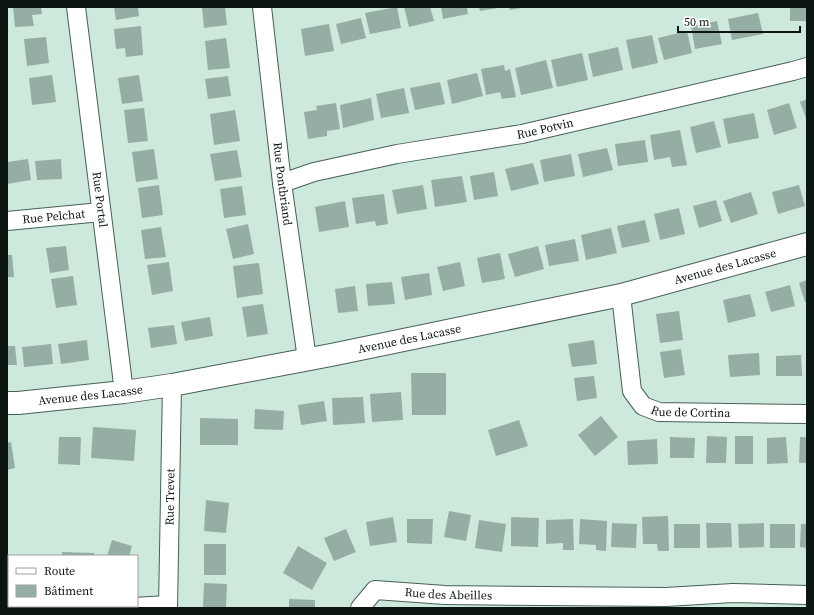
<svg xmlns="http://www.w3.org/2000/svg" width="814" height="615" font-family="'Source Serif 4',serif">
	<rect width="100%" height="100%" fill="#cde9dc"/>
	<g fill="#94aea3">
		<polygon points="13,7 41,7 42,14 32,15 34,26 15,27"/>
		<polygon points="114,7 138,7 139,16 116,20"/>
		<polygon points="202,7 225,7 227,25 204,28"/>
		<polygon points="397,7 401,28 370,34 365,13"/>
		<polygon points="404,7 430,7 434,21 409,27"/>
		<polygon points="441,7 467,7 468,14 443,19"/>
		<polygon points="479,7 498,7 498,8 480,11"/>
		<polygon points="509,7 521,7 521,8 510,10"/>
		<rect x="790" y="7" width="17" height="14"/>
		<polygon points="758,13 763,34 732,40 728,19"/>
		<polygon points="361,18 366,38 341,44 336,24"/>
		<polygon points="717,21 722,44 695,49 691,26"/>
		<polygon points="329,24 334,51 305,56 301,29"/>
		<polygon points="141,26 143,55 126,57 125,48 116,49 114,29"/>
		<polygon points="687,31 692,53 664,60 658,38"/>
		<polygon points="652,35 658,63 632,69 626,40"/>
		<polygon points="46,37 49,63 27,66 24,39"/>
		<polygon points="226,38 230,68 208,70 205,41"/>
		<polygon points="618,47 623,70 593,77 588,54"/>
		<polygon points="582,53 588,80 557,87 551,60"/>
		<polygon points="546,60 553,88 521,95 515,68"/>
		<polygon points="504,65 505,71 510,69 516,97 502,99 500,92 486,95 481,69"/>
		<polygon points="477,73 483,96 452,104 447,80"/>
		<polygon points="52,75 56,102 32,105 29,78"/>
		<polygon points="139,75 143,101 122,104 118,78"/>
		<polygon points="228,76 231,96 208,99 205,79"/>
		<polygon points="440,82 445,104 415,110 410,88"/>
		<polygon points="404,88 409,113 381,118 376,94"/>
		<polygon points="371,98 374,120 343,128 340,105"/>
		<polygon points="807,99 807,121 800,102"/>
		<polygon points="336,103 340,129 327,131 327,136 308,139 304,112 317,110 316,106"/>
		<polygon points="789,103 797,128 774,135 767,110"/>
		<polygon points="144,108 148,141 128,143 124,110"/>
		<polygon points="235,110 240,141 214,145 210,114"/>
		<polygon points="754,113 759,138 728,144 723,119"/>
		<polygon points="714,121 721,147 696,153 690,127"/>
		<polygon points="680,130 687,165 672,167 670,157 654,160 650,135"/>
		<polygon points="645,140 648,162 618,166 615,144"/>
		<polygon points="607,148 613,170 583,177 578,154"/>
		<polygon points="154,149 158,179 136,182 132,152"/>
		<polygon points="237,150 242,177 215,181 210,154"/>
		<polygon points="571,154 575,176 544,182 540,160"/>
		<polygon points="28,159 31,180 7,184 7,162"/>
		<polygon points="61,159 62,179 37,180 35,161"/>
		<polygon points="533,163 539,184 511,191 505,169"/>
		<polygon points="494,172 498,196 474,200 470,176"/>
		<polygon points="462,176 467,202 435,207 431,180"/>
		<polygon points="159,185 163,215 142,218 138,188"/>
		<polygon points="423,185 427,209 397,214 392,190"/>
		<polygon points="799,185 805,206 778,214 772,192"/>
		<polygon points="242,186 246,215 224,218 220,189"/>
		<polygon points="751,192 758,214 731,223 723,201"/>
		<polygon points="384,194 388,224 376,226 375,221 356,224 352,198"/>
		<polygon points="716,200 722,221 699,228 693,206"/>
		<polygon points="345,201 349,227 319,232 315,207"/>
		<polygon points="679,208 685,234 660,240 654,214"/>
		<polygon points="645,220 650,242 622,248 617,226"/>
		<polygon points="248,224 254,254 233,259 226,229"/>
		<polygon points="161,227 166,257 145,259 141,230"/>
		<polygon points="611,228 617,253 586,260 581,235"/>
		<polygon points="575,239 579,261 549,266 545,245"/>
		<polygon points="66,246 69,270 50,273 46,248"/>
		<polygon points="538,246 544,269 515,277 508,254"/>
		<polygon points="500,253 505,279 482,283 477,258"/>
		<polygon points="7,255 12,255 14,277 7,277"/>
		<polygon points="169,262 173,291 152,295 147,265"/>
		<polygon points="460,262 465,286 443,291 437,267"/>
		<polygon points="259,263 263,294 237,298 233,266"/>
		<polygon points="429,273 432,295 405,300 401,277"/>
		<polygon points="73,276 77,305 56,308 51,279"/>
		<polygon points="807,280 807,302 805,302 799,283"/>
		<polygon points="392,282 395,304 368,306 366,284"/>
		<polygon points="790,285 795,306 771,312 765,292"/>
		<polygon points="355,286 358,311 338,313 335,289"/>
		<polygon points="750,294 756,316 728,323 723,300"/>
		<polygon points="263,304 268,334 247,337 242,307"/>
		<polygon points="679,311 683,340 660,343 656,314"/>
		<polygon points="210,317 213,336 185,341 181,322"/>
		<polygon points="174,325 177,344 151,348 148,328"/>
		<polygon points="87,340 89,360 61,364 58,344"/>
		<polygon points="594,340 597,364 572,367 568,344"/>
		<polygon points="51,344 53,364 24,367 22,347"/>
		<polygon points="7,346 15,346 17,365 7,365"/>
		<polygon points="681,349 685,375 664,378 660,352"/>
		<polygon points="759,353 760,375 730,377 728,355"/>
		<polygon points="801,355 802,376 776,376 776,356"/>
		<polygon points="411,373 446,373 446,415 412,415"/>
		<polygon points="594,376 597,398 577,401 574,378"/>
		<polygon points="401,392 403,420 372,422 370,394"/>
		<polygon points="363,397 365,423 333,425 332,398"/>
		<polygon points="324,401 327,421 301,425 298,405"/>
		<polygon points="255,409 284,411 283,430 254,429"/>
		<polygon points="601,416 618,437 595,456 578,435"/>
		<polygon points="200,418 238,419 238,445 200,445"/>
		<polygon points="519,420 528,446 496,456 488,430"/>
		<polygon points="93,427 136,430 134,461 91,458"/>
		<polygon points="707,436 727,437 726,463 706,463"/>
		<rect x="735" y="436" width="18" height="28"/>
		<polygon points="59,437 81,437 80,465 58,464"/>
		<polygon points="670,437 695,438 694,458 670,458"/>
		<polygon points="786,437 788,463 767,464 767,438"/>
		<polygon points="800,437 807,437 807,463 799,463"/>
		<polygon points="657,439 658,464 628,465 627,441"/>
		<polygon points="11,442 15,468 7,470 7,443"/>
		<polygon points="206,500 229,503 226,533 204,531"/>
		<polygon points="449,511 471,515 466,541 444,537"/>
		<polygon points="668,516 669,551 658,551 657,544 643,544 642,517"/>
		<polygon points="393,517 397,542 370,546 366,522"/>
		<polygon points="511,517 539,518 538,547 511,546"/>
		<polygon points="407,519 433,519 432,544 407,543"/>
		<polygon points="573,519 574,550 563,550 563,543 546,544 546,520"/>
		<polygon points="580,519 607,521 606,551 596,550 596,545 579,544"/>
		<polygon points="479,520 506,524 502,552 475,548"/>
		<polygon points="612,523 637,524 636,548 611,547"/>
		<polygon points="706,523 731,523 732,547 707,548"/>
		<polygon points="764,523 764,547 739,548 738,524"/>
		<rect x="674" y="524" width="26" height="24"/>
		<rect x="770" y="524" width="25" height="24"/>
		<polygon points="801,524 807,524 807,548 800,547"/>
		<polygon points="346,529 356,552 334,561 324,538"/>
		<polygon points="112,540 132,546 129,556 107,556"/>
		<rect x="204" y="544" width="22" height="31"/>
		<polygon points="298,546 327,563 312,590 283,573"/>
		<polygon points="62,552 94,553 94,556 62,556"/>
		<polygon points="204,583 227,584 226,608 203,608"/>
		<polygon points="289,599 315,600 315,608 289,608"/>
	</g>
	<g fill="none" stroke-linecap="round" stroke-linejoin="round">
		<g stroke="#475f55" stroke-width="20">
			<g id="minor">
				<path id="s1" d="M 76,7 L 124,392"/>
				<path id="s2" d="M 262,7 L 282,183 L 307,359"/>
				<path id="s3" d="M 282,183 L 314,172 L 397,154 L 522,134 L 793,71 L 807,67"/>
				<path id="s4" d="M 7,221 L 101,212"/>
				<path id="s5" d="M 621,295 L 632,391 L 643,406 L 659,412 L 807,414"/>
				<polyline points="116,608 168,605"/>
				<path id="s6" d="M 168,608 L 172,385"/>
				<path id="s7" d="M 360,608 L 375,590 L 445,595 L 544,596 L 666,597 L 733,593 L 807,595"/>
			</g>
		</g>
		<g stroke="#475f55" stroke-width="24">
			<g id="tertiary">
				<path id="s8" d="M 7,403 L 18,403 L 124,392 L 172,385 L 331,355 L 621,295 L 807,244"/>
			</g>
		</g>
		<use href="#minor" stroke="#fff" stroke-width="18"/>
		<use href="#tertiary" stroke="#fff" stroke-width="22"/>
	</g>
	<g text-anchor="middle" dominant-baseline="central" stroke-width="4" stroke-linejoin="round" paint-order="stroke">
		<g font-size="12" fill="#0b1511" stroke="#fff">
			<text stroke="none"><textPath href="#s3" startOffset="269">Rue Potvin</textPath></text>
			<text stroke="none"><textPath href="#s2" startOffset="178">Rue Pontbriand</textPath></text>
			<text stroke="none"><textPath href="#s1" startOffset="194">Rue Portal</textPath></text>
			<text stroke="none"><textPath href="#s4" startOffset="47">Rue Pelchat</textPath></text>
			<text stroke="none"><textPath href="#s8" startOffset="732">Avenue des Lacasse</textPath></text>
			<text stroke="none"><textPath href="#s8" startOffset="408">Avenue des Lacasse</textPath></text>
			<text stroke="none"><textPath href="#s8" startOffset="84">Avenue des Lacasse</textPath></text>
			<text stroke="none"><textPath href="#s5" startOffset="164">Rue de Cortina</textPath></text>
			<text stroke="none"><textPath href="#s6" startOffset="111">Rue Trevet</textPath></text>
			<text stroke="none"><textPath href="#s7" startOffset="97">Rue des Abeilles</textPath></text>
		</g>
	</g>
	<rect width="814" height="615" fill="none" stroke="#0b1511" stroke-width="16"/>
	<rect x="8" y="555" width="130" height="52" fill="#ffffff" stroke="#9da1a0"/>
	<rect x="16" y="568" width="20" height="6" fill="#ffffff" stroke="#9da1a0"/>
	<text x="44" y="575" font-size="12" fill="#0b1511">Route</text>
	<rect x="16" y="585" width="20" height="12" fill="#94aea3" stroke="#9da1a0"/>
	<text x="44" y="595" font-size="12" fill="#0b1511">Bâtiment</text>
	<path d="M678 26v6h122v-6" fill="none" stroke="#0b1511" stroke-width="2"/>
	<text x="684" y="26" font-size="12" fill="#0b1511" stroke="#ffffff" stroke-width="3" paint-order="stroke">50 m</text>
</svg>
